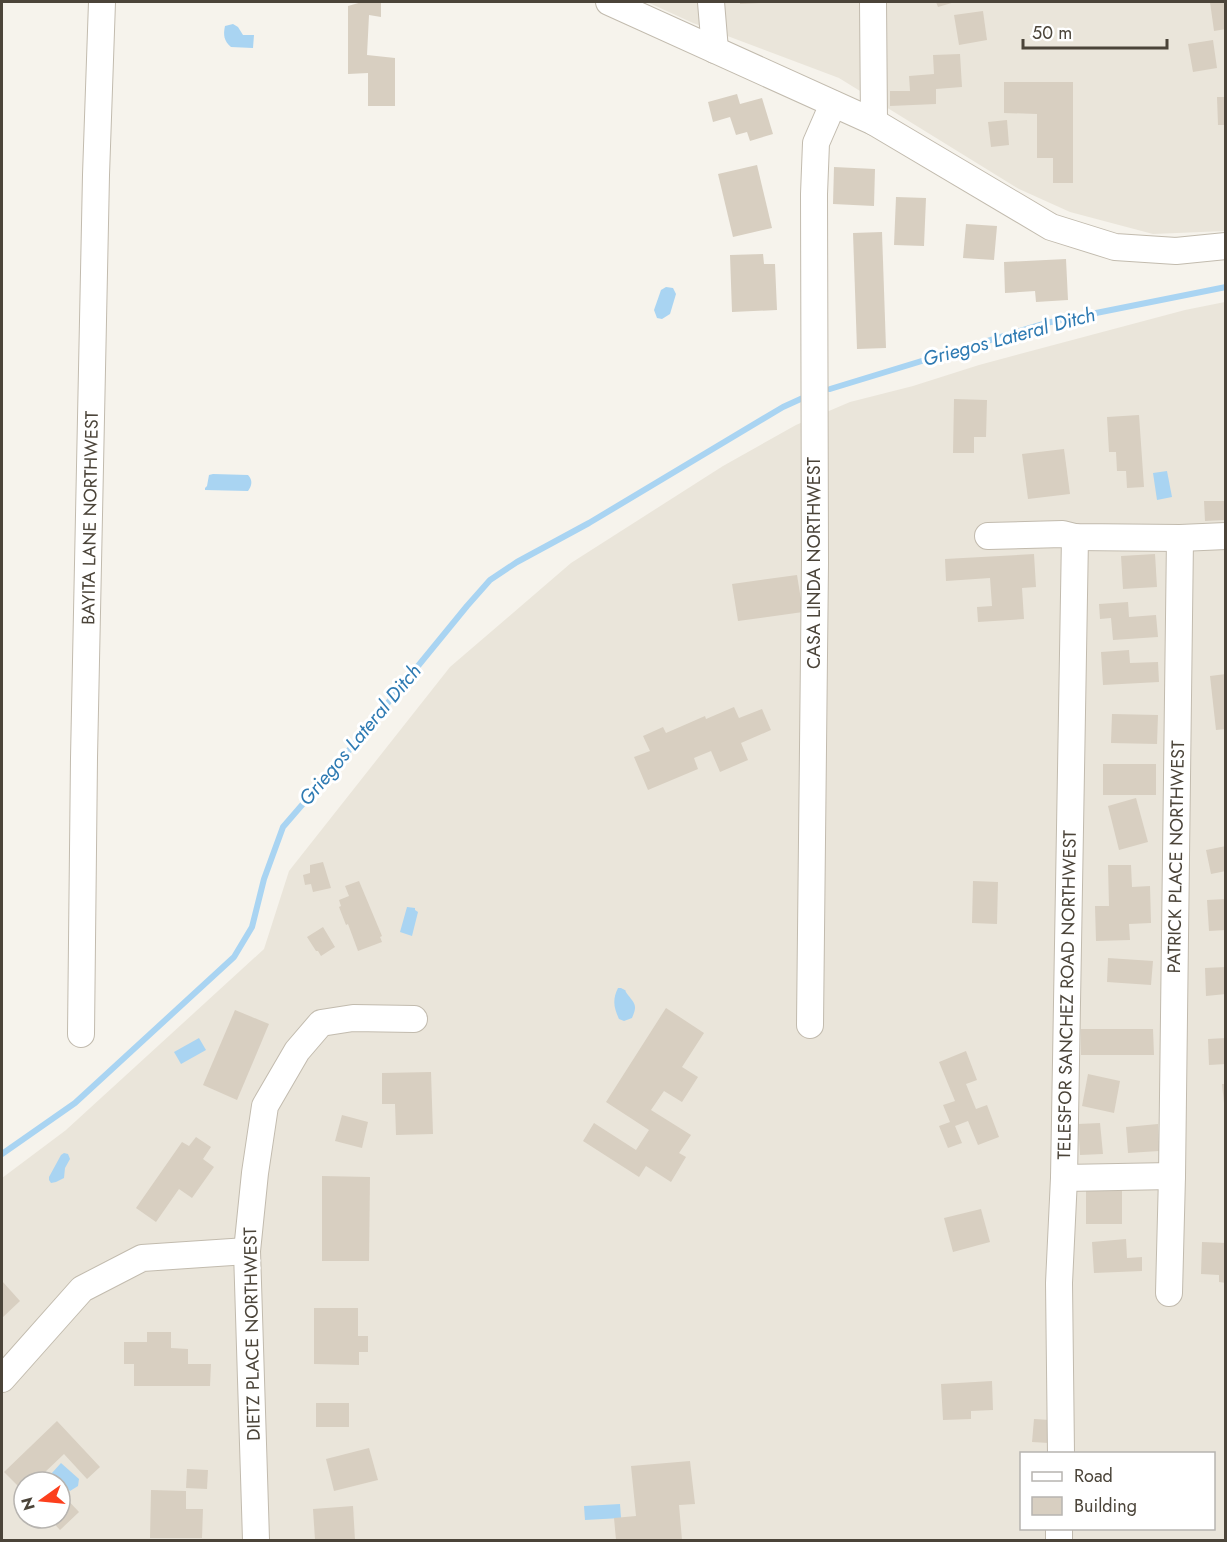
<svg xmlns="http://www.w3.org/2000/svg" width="1227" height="1542" font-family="Jost,sans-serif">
	<rect width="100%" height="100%" fill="#f6f3ec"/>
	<g fill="#eae5da" fill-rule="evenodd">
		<polygon points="647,2 1225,2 1225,231 1153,234 1070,212 1019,189 839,78 693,23"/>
		<path d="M 1225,302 L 1225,1540 L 2,1540 L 2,1178 L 66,1130 L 264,949 L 289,871 L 450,667 L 571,563 L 723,466 L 796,425 L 850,402 L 913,386 L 979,365 L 1185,310 ZM 1022,1454 L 1214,1454 L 1214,1528 L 1022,1528 ZM 24,1482 L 60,1482 L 60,1518 L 24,1518 Z"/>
	</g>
	<g fill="#a9d4f2">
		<path d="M 233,24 L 238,27 L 243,35 L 254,35 L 253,48 L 231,47 C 224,41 223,35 225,26 Z"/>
		<polygon points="666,287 673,288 676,294 670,314 662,319 657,318 654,310 661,290"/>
		<polygon points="1167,471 1172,497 1157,500 1153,473"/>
		<path d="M 213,474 L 248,475 C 253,480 252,486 248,491 L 205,490 L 205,488 L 207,486 L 209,475 Z"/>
		<polygon points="407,907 415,908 415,910 418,912 412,936 400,932"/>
		<path d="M 618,988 L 621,988 C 630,993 622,987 628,995 C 636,1005 637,1006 632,1018 L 624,1021 L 619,1019 C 614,1008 612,1000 618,988 Z"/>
		<polygon points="199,1038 206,1050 181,1064 174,1052"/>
		<polygon points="64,1153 68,1154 70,1159 65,1168 64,1178 56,1182 51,1183 49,1180 49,1177 61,1155"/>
		<polygon points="61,1463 79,1479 78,1486 70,1491 51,1474"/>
		<polygon points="620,1504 621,1518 585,1520 584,1506"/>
	</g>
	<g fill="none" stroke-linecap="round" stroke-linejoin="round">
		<g stroke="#a9d4f2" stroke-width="6">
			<polyline points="830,389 1046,323 1226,287"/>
			<polyline points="2,1154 75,1103 234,957 252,927 264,879 283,827 346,754 467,606 490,580 517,562 589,523 783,407 805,397"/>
		</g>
	</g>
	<g fill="#d8cfc1">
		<polygon points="362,2 381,2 381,17 369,15 367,55 395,58 395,106 368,106 368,73 348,74 348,6"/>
		<polygon points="740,2 761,2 761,3 740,4"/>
		<polygon points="936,2 955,2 938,7"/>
		<polygon points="1210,2 1226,2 1226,29 1214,31"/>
		<polygon points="983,11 987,40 959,45 954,15"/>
		<polygon points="1213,40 1217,68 1193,72 1188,44"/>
		<polygon points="960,54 962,87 936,89 936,104 890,106 890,91 910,91 909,76 934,74 933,55"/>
		<polygon points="1004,82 1073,82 1073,183 1053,183 1053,158 1037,158 1037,114 1004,113"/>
		<polygon points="737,94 740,104 762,98 773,134 750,141 747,132 736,135 730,117 713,122 708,102"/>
		<polygon points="1217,97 1226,97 1226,125 1218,125"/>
		<polygon points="1007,120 1009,145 991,147 988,122"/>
		<polygon points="757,165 772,228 733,237 718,174"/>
		<polygon points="834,167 875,169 874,206 833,204"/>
		<polygon points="896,197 926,198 924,246 894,245"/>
		<polygon points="966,224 997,226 994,260 963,258"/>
		<polygon points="882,232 886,348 857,349 853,233"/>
		<polygon points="763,254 764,264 775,264 777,310 732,312 730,255"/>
		<polygon points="1066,259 1068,300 1036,302 1035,291 1005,293 1004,262"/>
		<polygon points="954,399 987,400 986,437 974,437 974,453 953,453"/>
		<polygon points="1139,415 1144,487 1127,488 1126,471 1117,471 1116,452 1109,452 1107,417"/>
		<polygon points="1064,449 1070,494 1028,499 1022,454"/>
		<polygon points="1204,501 1226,501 1226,520 1205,521"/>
		<polygon points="1034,554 1036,587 1022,588 1024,619 978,622 977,607 992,606 990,578 946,581 945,559"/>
		<polygon points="1155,554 1157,587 1123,589 1121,556"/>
		<polygon points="797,575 803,612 738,621 732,584"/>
		<polygon points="1128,602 1129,617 1156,615 1158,637 1113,640 1111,618 1100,619 1099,604"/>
		<polygon points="1129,650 1130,663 1158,662 1159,682 1103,685 1101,652"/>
		<polygon points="1226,674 1226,729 1216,730 1210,676"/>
		<polygon points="734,707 739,718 762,709 771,730 741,743 748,760 720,772 711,751 694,758 698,769 648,790 634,757 650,751 643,736 663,727 666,733 705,716 706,719"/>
		<polygon points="1112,714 1158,715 1157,744 1111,743"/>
		<rect x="1103" y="764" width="53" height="31"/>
		<polygon points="1136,798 1148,842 1119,850 1108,806"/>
		<polygon points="1226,846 1226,871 1211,874 1206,850"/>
		<polygon points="323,862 331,888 313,892 311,884 305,885 303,875 310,873 310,865"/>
		<polygon points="1108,865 1131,865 1132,887 1150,886 1151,923 1129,924 1130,940 1096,941 1095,906 1109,906"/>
		<polygon points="359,881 382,936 380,937 382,942 358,951 348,924 346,925 339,907 341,906 339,900 349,896 345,886"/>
		<polygon points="973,881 998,882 997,924 972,923"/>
		<polygon points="1226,899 1226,930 1209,931 1207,900"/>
		<polygon points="323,927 335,947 321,956 318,951 316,951 307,937"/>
		<polygon points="1108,958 1153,961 1151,985 1107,982"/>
		<polygon points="1226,967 1226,994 1206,996 1205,968"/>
		<polygon points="666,1008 704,1033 682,1067 698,1077 682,1102 664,1091 651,1110 691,1135 679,1153 686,1157 671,1182 646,1166 639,1177 583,1141 594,1123 636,1150 649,1130 606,1102"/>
		<polygon points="235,1010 269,1024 237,1100 203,1085"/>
		<polygon points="1081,1029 1153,1029 1154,1055 1081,1055"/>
		<polygon points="1226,1038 1226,1064 1209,1065 1208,1039"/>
		<polygon points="966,1051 977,1080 966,1084 976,1109 987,1105 999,1137 978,1145 968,1121 955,1126 962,1143 948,1148 939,1126 950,1122 943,1105 955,1101 939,1062"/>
		<polygon points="431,1072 433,1134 396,1135 395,1104 382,1104 382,1073"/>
		<polygon points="1088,1074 1120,1081 1114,1113 1082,1106"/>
		<polygon points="1222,1084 1226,1084 1226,1103 1224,1103"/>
		<polygon points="342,1115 368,1122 362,1148 335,1141"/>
		<polygon points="1100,1123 1103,1154 1080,1155 1078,1124"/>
		<polygon points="1158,1124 1159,1151 1128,1153 1126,1127"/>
		<polygon points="196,1137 211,1147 203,1159 214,1167 192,1198 179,1189 156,1222 136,1208 182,1142 189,1146"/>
		<polygon points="322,1176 370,1177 369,1261 322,1261"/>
		<polygon points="1086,1188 1122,1189 1122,1224 1086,1224"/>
		<polygon points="981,1209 990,1242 953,1252 944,1218"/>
		<polygon points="1126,1239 1127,1258 1142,1257 1142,1271 1094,1273 1092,1242"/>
		<polygon points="1202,1242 1226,1243 1226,1283 1219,1282 1219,1275 1201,1274"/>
		<polygon points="2,1281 20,1301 2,1318"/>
		<polygon points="314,1308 358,1308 358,1336 368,1336 368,1352 359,1352 359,1365 314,1364"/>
		<polygon points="147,1332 171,1332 171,1348 188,1349 188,1364 211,1364 210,1386 134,1386 134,1364 124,1364 124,1342 147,1342"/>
		<polygon points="992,1381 993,1410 971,1411 971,1419 943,1420 941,1384"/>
		<rect x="316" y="1403" width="33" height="24"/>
		<polygon points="1034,1419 1050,1420 1049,1443 1032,1442"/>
		<polygon points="57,1421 100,1467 87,1479 64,1454 43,1474 50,1482 24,1482 24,1492 4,1472"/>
		<polygon points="369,1448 378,1480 334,1491 326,1459"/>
		<polygon points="690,1461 695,1504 679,1505 682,1540 616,1540 614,1518 636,1516 631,1466"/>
		<polygon points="187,1469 208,1470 207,1489 186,1488"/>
		<polygon points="151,1490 186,1491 186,1509 203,1509 202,1538 150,1538"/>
		<polygon points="60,1492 79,1512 60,1530 49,1518 60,1518"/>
		<polygon points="353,1506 355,1540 315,1540 313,1509"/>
	</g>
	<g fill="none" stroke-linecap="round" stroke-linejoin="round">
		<g stroke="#c2bbae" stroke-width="28">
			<g id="minor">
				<polyline points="609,2 874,122 1051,227 1115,247 1176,251 1226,246"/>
				<polyline points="711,2 715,50"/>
				<polyline points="873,2 874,122"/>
				<polyline points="988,536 1063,534 1075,537 1180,538 1226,536"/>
				<polyline points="810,1025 815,563 814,194 816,143 833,104"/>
				<polyline points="81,1034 84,758 96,175 102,2"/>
				<polyline points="1064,1178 1172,1176"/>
				<polyline points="1169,1293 1172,1176 1180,538"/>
				<polyline points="2,1379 82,1289 142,1258 247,1251"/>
				<polyline points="1061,1454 1059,1283 1064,1178 1075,537"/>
				<polyline points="256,1540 247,1251 255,1173 265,1106 297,1051 321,1023 353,1018 414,1019"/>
				<polyline points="1059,1540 1059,1528"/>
			</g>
		</g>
		<use href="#minor" stroke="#fff" stroke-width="26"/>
	</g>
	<g text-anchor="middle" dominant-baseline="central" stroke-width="6" stroke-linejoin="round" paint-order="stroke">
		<g font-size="18" fill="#4b4439" stroke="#fff">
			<text transform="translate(90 518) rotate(-89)">BAYITA LANE NORTHWEST</text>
			<text transform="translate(814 563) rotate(-90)">CASA LINDA NORTHWEST</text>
			<text transform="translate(1176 857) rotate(-89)">PATRICK PLACE NORTHWEST</text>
			<text transform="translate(1067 995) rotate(-89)">TELESFOR SANCHEZ ROAD NORTHWEST</text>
			<text transform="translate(252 1334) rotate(-91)">DIETZ PLACE NORTHWEST</text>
		</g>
		<g font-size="20" font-style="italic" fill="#2e7ab2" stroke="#fff">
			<text transform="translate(1009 337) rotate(-15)">Griegos Lateral Ditch</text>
			<text transform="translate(360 735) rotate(-50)">Griegos Lateral Ditch</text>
		</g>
	</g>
	<rect width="1227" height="1542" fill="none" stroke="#4b4439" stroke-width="6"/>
	<rect x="1020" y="1452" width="195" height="78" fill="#ffffff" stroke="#b7b4b0" stroke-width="1.5"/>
	<rect x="1032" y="1472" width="30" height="9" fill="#ffffff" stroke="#b7b4b0" stroke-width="1.5"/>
	<text x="1074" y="1482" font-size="18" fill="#4b4439">Road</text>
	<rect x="1032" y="1497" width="30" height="18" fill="#d8cfc1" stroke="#b7b4b0" stroke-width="1.5"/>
	<text x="1074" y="1512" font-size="18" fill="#4b4439">Building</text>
	<g transform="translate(42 1500) rotate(255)"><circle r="28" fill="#ffffff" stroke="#b7b4b0" stroke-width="1.5"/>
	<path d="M0-4.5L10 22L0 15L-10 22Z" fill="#fc3f1d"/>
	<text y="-9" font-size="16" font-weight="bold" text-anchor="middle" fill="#4b4439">N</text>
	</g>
	<path d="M1023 39v9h144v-9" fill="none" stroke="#4b4439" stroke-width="3"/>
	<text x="1032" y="39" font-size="18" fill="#4b4439" stroke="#ffffff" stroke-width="4.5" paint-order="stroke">50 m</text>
</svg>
